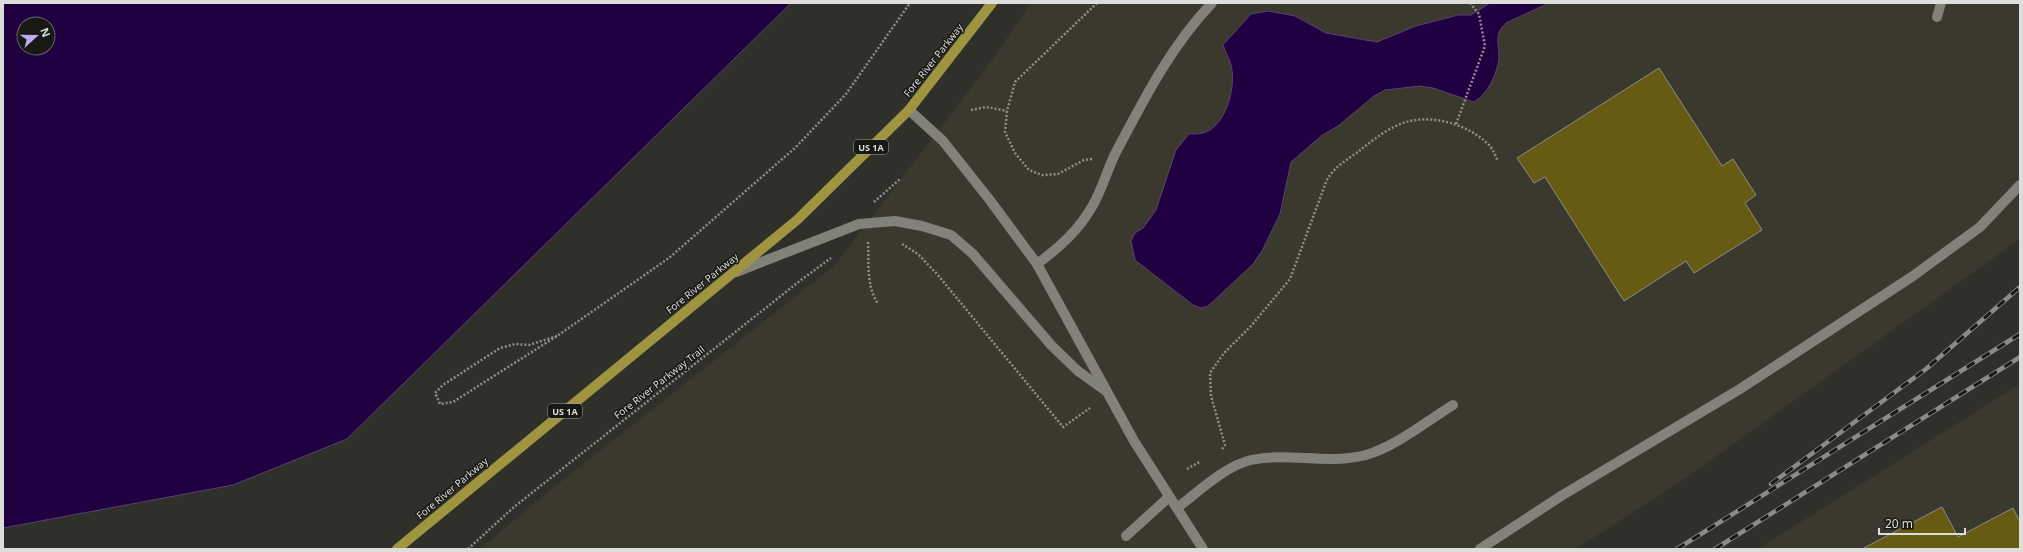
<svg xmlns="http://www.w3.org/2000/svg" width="2023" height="552" font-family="'Noto Sans',sans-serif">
	<rect width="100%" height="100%" fill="#30302a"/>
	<g fill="#3b392e">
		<polygon points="1031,3 2020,3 2020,239 1686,478 1576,549 480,549 549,491 834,266 985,70"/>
		<polygon points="2020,384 2020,549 1758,549"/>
	</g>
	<g fill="#200041" stroke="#59426f" fill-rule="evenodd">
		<path d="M 3,3 L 791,3 L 347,439 L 233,485 L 3,528 ZM 24,24 L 48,24 L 48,48 L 24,48 Z"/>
		<path d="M 1490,3 L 1549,3 L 1506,23 C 1491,37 1502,47 1498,64 C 1495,78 1487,94 1474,102 L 1433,88 L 1420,86 L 1385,90 L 1374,96 L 1338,126 L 1321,136 L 1291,162 L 1280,214 L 1262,251 L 1253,264 L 1208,306 L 1201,308 L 1193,305 L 1135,260 L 1131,241 L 1135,233 L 1143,228 L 1156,210 L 1176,150 L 1189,134 C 1196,134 1204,134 1210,130 C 1228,118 1236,85 1231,65 C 1229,58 1225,51 1223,45 L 1251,14 L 1268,11 L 1295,16 L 1326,33 L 1377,42 L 1416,26 L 1458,15 L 1471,15 Z"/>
	</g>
	<g fill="#655b13" stroke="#8e8d86">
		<polygon points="1659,68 1722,166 1733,159 1756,195 1745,203 1762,230 1694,273 1686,261 1624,301 1545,177 1534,183 1517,158"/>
		<polygon points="1942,507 1958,537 2013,508 2020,522 2020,549 1862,549"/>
	</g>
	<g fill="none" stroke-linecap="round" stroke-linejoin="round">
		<g stroke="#8f8f8a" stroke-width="2.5" stroke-dasharray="2 2" stroke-linecap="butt">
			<polyline points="971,110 986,107 1007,111"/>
			<polyline points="1456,124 1485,46 1479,14 1470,3"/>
			<polyline points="1092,159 1084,160 1058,174 1042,175 1029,170 1015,153 1005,132 1007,111 1015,82 1097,3"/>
			<polyline points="874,202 900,179"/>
			<path d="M 868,242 C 869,264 866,285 878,304"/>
			<polyline points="902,244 918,254 937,274 1063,427 1090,408"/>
			<polyline points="557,336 529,345 515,344 500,348 443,385 435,393 440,404 453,402 557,336 669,258 796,147 846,94 910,3"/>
			<path d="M 1222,449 L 1225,445 L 1211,396 L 1210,373 L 1224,353 L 1251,326 L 1290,279 L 1326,182 C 1332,168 1347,160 1359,151 C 1373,140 1389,127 1406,122 C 1434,114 1469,125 1489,145 C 1493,149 1495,156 1498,161"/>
			<polyline points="1187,469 1201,461"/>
			<polyline points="468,549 514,507 801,280 831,258"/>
		</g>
		<g stroke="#82827b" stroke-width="10">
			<polyline points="1937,17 1941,3"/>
			<polyline points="909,110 943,141 989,199 1037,264 1134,441 1203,549"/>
			<path d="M 1037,264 C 1060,247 1079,230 1093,205 C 1102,189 1107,171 1115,154 C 1143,101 1170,47 1212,3"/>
			<polyline points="736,272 859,224 895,221 922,226 951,235 973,254 1052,346 1078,371 1106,391"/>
			<path d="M 1177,508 C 1198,492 1225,466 1251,460 C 1288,452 1328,465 1366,455 C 1395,447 1427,421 1453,405"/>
			<polyline points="1126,536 1169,497"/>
			<polyline points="1480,549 1561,496 1740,389 1913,276 1980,227 2020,185"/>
		</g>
		<polyline stroke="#9f9541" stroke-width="10" points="397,549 797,220 909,110 992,3"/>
		<g stroke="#8c8c87" stroke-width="4.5">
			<g id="rail">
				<polyline points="1771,484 1926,369 2020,287"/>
				<polyline points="1677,549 2020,334"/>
				<polyline points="1715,549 2020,357"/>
			</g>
		</g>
		<use href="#rail" stroke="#181815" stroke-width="3" stroke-dasharray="9" stroke-linecap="butt"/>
	</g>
	<g text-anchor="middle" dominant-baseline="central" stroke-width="3" stroke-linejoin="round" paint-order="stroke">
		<g fill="#181815" stroke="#a2a29e" stroke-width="1">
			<rect x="854" y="140" width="34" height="14" rx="3"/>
			<rect x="548" y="404" width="34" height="14" rx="3"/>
		</g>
		<g font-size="9" font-weight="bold" fill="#ddddd9">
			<text x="871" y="147">US 1A</text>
			<text x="565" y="411">US 1A</text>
		</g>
		<g font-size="10" fill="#ddddd9" stroke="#181815">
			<text transform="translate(933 60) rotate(-52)">Fore River Parkway</text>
			<text transform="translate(702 283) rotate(-39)">Fore River Parkway</text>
			<text transform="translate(659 382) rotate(-38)">Fore River Parkway Trail</text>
			<text transform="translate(452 488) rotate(-40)">Fore River Parkway</text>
		</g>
	</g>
	<rect width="2023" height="552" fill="none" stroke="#ddddd9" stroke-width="8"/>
	<g transform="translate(36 36) rotate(69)"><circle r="19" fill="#181815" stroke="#676763"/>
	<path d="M0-3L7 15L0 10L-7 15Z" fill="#c1a8f3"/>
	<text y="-6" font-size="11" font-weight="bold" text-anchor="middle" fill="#ddddd9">N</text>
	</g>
	<path d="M1879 528v6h86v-6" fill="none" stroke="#ddddd9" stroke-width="2"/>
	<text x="1885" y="528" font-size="12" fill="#ddddd9" stroke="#181815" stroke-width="3" paint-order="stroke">20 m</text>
</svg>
